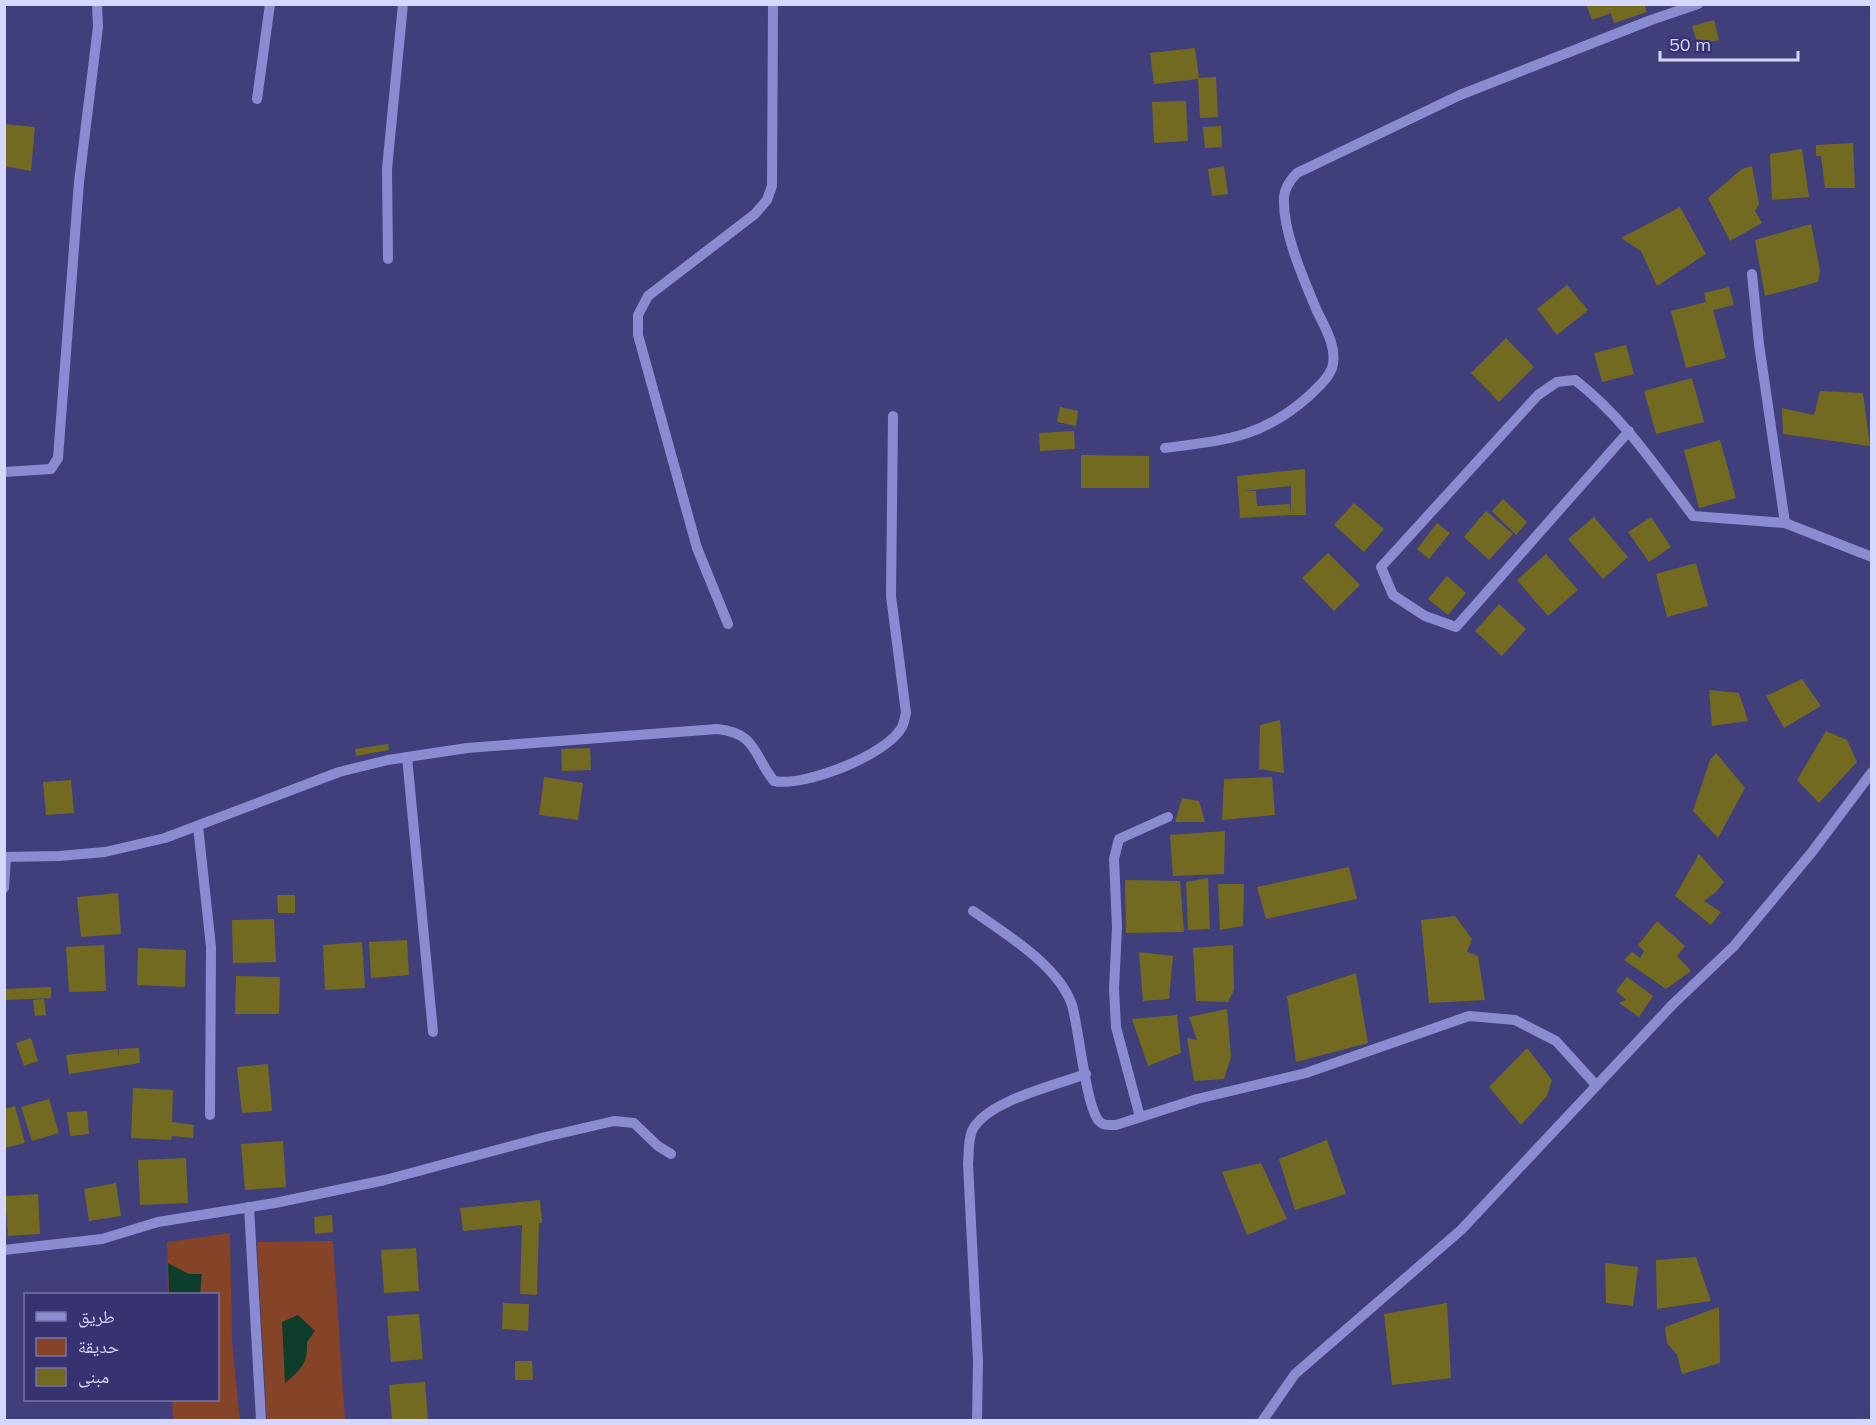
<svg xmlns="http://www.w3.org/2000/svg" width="1876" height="1425" font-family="Mulish,'Noto Naskh Arabic',sans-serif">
	<rect width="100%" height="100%" fill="#413e7c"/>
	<g fill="#854428">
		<polygon points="230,1233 232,1342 240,1420 173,1420 172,1400 218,1400 218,1294 168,1294 167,1242"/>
		<polygon points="333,1241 345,1420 267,1420 257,1242"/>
	</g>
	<g fill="#0d3e2b">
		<polygon points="168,1263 189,1274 202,1274 200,1294 169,1294"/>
		<path d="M 298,1315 L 315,1331 L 307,1342 C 308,1363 301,1370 285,1383 L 282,1322 Z"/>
	</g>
	<g fill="#726a20">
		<polygon points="1586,4 1644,4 1647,12 1614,23 1611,13 1592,20"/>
		<polygon points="1714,20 1719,40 1698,45 1692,26"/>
		<polygon points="1195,48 1199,78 1216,77 1218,117 1200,118 1198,79 1154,84 1150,53"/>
		<polygon points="1186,101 1188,141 1154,143 1152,102"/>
		<polygon points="4,124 35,127 31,171 4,166"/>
		<polygon points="1221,126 1222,147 1205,148 1203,127"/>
		<polygon points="1853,143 1855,188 1825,188 1821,156 1816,156 1816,145"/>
		<polygon points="1802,149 1809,197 1772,200 1770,154"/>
		<polygon points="1224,166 1228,194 1212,196 1208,169"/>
		<polygon points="1752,166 1759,204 1755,211 1762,223 1730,241 1708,198 1742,169"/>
		<polygon points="1680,207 1706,254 1657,286 1641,251 1621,238"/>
		<polygon points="1811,224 1820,271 1818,282 1765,296 1755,240"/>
		<polygon points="1567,285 1588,310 1557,335 1537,309"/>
		<polygon points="1729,287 1734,305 1713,310 1726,358 1686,368 1671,311 1706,302 1704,293"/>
		<polygon points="1506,338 1534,367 1499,402 1471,373"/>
		<polygon points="1626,345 1634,374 1602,382 1594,353"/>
		<polygon points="1692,378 1704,422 1656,434 1644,391"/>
		<polygon points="1820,391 1863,393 1870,446 1783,434 1782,408 1814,415"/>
		<polygon points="1060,407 1078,411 1076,426 1057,422"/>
		<polygon points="1074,431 1075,449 1040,451 1039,433"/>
		<polygon points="1720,440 1736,498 1699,508 1684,450"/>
		<polygon points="1081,455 1149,456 1149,488 1081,488"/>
		<polygon points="1305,469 1306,515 1291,515 1291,486 1243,491 1256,491 1257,506 1290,504 1291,515 1240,518 1237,476"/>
		<polygon points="1503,499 1527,522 1516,535 1492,511"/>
		<polygon points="1354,503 1384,529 1364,552 1334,525"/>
		<polygon points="1486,511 1513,534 1489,560 1464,537"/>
		<polygon points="1594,517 1628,557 1603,579 1568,539"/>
		<polygon points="1651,517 1671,547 1649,562 1628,532"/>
		<polygon points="1437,523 1450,533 1429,559 1417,549"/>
		<polygon points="1328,553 1360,585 1334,611 1302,578"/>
		<polygon points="1546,554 1578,590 1548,616 1517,580"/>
		<polygon points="1696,563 1708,606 1667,617 1656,574"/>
		<polygon points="1447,576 1466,593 1448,615 1428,599"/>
		<polygon points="1499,604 1526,629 1502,656 1475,631"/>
		<polygon points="1802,679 1821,706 1784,728 1766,696"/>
		<polygon points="1709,690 1739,693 1748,721 1712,726"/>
		<polygon points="1280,720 1284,773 1259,769 1260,725"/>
		<polygon points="1826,731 1847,740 1857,762 1819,803 1797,780"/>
		<polygon points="388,744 389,750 356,756 355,749"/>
		<polygon points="590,748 591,770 562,771 561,749"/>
		<polygon points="1716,753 1745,788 1718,838 1693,811 1710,760"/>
		<polygon points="544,777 583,783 578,820 539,815"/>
		<polygon points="1272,777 1275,815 1222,820 1224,779"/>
		<polygon points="71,780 74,813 46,815 43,782"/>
		<polygon points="1182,798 1199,801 1205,822 1175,822"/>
		<polygon points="1225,831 1224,874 1173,876 1170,835"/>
		<polygon points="1699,854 1724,882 1716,892 1704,901 1721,912 1711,925 1675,896"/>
		<polygon points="1349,867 1357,899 1266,919 1257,887"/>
		<polygon points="1208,878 1210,929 1188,930 1186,882"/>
		<polygon points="1125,880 1180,881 1184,932 1126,933"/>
		<polygon points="1218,884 1244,884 1243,926 1220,930"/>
		<polygon points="118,893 121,934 81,937 77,897"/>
		<polygon points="277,895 295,895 295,913 278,913"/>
		<polygon points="1455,916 1472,939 1467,952 1478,956 1485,1000 1429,1003 1421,920"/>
		<polygon points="274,919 276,962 233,963 232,920"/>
		<polygon points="1657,921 1685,946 1677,956 1691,971 1666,989 1624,960 1632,952 1640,958 1644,951 1638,945"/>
		<polygon points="407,940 409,975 371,978 369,942"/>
		<polygon points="362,942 365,988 325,990 323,945"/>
		<polygon points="104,945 106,991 69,992 66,947"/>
		<polygon points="1233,945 1234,990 1228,1002 1196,1001 1193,948"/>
		<polygon points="138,948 186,950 185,987 137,985"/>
		<polygon points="1139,952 1173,956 1169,999 1143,1001"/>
		<polygon points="1356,973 1368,1043 1296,1062 1287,996"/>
		<polygon points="236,976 280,977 279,1014 235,1014"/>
		<polygon points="1627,977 1653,996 1639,1017 1619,1003 1626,1000 1616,991"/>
		<polygon points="51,987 51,998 5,1000 5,989"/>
		<polygon points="44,999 46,1015 35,1016 33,1000"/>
		<polygon points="1227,1009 1231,1057 1224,1079 1194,1081 1187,1038 1197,1040 1189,1017"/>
		<polygon points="1177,1015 1181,1053 1148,1066 1132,1019"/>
		<polygon points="31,1038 38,1061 24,1066 16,1043"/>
		<polygon points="139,1048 140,1063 69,1074 66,1055 118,1049 119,1057 119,1049"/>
		<polygon points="1527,1048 1552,1080 1547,1096 1521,1125 1489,1087"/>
		<polygon points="268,1064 272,1111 242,1113 237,1067"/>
		<polygon points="133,1088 173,1090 172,1122 194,1125 193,1138 172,1136 171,1140 131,1138"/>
		<polygon points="49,1099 59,1133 32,1141 21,1107"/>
		<polygon points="15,1106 25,1143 4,1148 4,1109"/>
		<polygon points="87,1111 89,1134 70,1136 67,1112"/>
		<polygon points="1327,1140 1346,1194 1295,1210 1279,1159"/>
		<polygon points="283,1141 286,1187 245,1190 241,1144"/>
		<polygon points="186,1158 188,1203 140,1205 138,1160"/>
		<polygon points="1261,1163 1287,1219 1247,1235 1222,1172"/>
		<polygon points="116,1183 121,1216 89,1221 84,1189"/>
		<polygon points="38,1194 40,1234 8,1236 5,1196"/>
		<polygon points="540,1200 542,1223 539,1223 537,1295 520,1294 522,1225 463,1231 460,1208"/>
		<polygon points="332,1215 333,1232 315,1234 314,1217"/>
		<polygon points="416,1248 419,1291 384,1293 381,1250"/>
		<polygon points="1696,1257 1711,1301 1657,1309 1656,1260"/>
		<polygon points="1605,1263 1638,1267 1633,1306 1606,1303"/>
		<polygon points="503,1303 529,1304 528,1331 502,1329"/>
		<polygon points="1447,1303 1451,1378 1392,1385 1384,1314"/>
		<polygon points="1719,1307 1720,1363 1682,1374 1677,1355 1667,1343 1665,1327"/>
		<polygon points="419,1314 423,1359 391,1362 387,1316"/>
		<polygon points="515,1361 532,1361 533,1380 515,1380"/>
		<polygon points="425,1382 428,1420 392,1420 389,1385"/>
	</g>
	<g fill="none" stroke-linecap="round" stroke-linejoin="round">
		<g stroke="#8b8bd1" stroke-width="10">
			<polyline points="257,99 270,4"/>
			<polyline points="388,259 387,169 403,4"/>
			<polyline points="1752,274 1759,344 1785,523"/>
			<path d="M 1629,431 L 1456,627 L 1425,616 L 1393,595 L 1381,567 L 1538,395 L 1557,382 L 1575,380 C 1624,418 1656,467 1693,516 L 1785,523 L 1872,557"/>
			<path d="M 1165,448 C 1225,440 1262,438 1309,396 C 1317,388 1328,379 1332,368 C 1338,349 1325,327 1317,311 C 1304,280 1282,231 1284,197 C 1285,187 1290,180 1297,173 L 1460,95 L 1651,20 L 1698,4"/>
			<polyline points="4,472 51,469 58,458 79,182 98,27 97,4"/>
			<polyline points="728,624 697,548 638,335 638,315 648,296 755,214 767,200 772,186 773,4"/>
			<polyline points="407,757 433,1032"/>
			<polyline points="198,826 211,947 210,1115"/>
			<path d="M 4,857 L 59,856 L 105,852 L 165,838 L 339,772 L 388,760 L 467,748 L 717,729 C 757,733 753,755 774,781 C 805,787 887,755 902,727 C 904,723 905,717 906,713 L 891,596 L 893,416"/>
			<polyline points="4,888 6,857"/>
			<path d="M 973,911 C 1006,934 1059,966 1072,1005 C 1079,1029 1086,1107 1099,1121 C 1103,1126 1110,1125 1116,1125 L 1197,1099 L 1306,1073 L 1469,1016 L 1515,1020 L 1556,1041 L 1596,1085"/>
			<polyline points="1140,1117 1116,1027 1114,989 1117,927 1114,859 1119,839 1168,817"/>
			<polyline points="249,1207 261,1420"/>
			<polyline points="4,1250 102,1239 158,1222 275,1203 385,1180 545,1137 614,1121 634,1123 658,1146 671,1154"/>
			<path d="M 977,1420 L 978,1361 L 968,1164 C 969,1154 968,1140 972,1131 C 985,1101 1057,1085 1086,1074"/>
			<polyline points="1263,1420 1295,1374 1461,1230 1674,1003 1734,946 1812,852 1872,772"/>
		</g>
	</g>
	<rect width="1876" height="1425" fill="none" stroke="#d5d7fd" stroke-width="12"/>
	<rect x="24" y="1293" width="195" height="108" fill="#373370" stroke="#7675a8" stroke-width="1.5"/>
	<rect x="36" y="1312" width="30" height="9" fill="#8b8bd1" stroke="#7675a8" stroke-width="1.5"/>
	<text x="78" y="1323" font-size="18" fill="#d5d7fd">طريق</text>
	<rect x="36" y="1338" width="30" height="18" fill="#854428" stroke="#7675a8" stroke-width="1.5"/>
	<text x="78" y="1353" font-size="18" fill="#d5d7fd">حديقة</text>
	<rect x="36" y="1368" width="30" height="18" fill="#726a20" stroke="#7675a8" stroke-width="1.5"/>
	<text x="78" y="1383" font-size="18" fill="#d5d7fd">مبنى</text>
	<path d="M1660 51v9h138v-9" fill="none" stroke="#d5d7fd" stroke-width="3"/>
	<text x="1669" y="51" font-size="18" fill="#d5d7fd" stroke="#373370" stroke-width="4.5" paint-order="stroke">50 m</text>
</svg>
